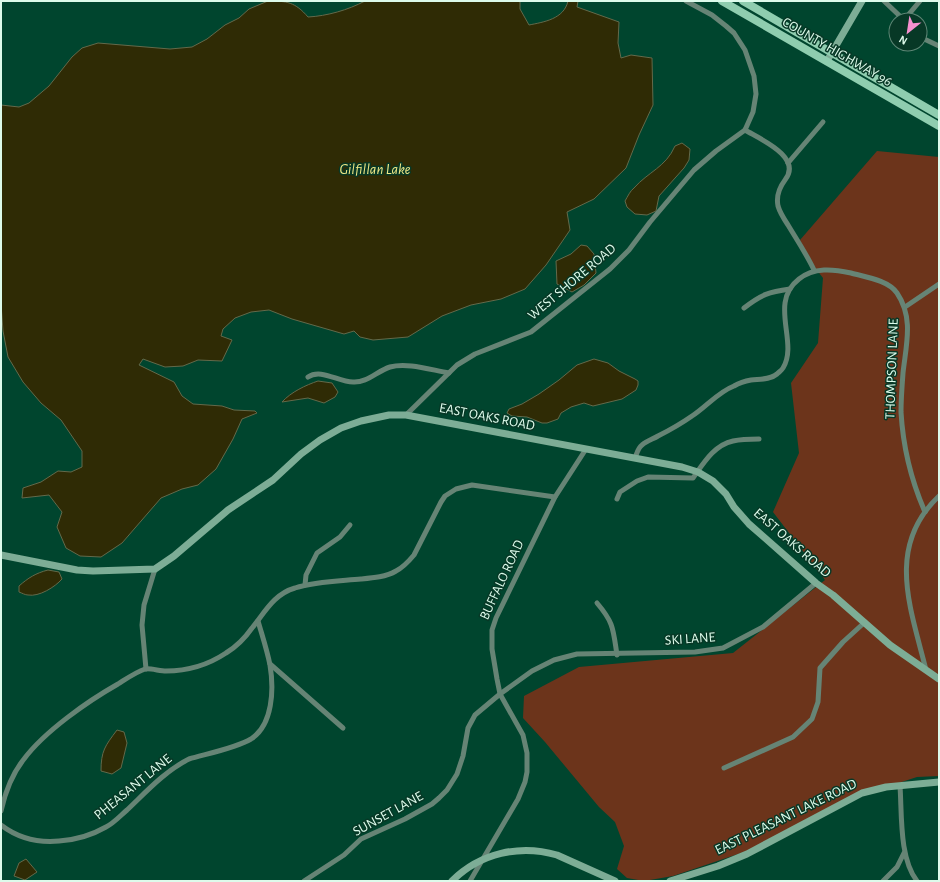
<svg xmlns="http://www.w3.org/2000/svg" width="940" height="882" font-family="'Alegreya Sans',sans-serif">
	<rect width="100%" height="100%" fill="#00452e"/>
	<polygon fill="#6c341b" points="877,151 939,157 939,776 917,777 837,803 747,851 673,876 644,881 627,878 617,869 624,846 615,822 599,807 545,742 523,718 524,696 579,667 733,653 825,580 773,512 799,453 791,383 818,343 823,278 806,256 800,240"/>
	<g fill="#2f2b05" stroke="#63694a">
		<path d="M 268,1 C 287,1 295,2 308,17 C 327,16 348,10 365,1 L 520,1 L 520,9 L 529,25 C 544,22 564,19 568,1 L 578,1 L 577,7 L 619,22 L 618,43 L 621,58 L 631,55 L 652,58 L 653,105 L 639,135 L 626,168 L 594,199 L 567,212 L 570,230 L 546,265 L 525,289 L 501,299 L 471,305 L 442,316 L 408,337 L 373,340 L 360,337 L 354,331 L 344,334 L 292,319 L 269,310 L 251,312 L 235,318 L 223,329 L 221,336 L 232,340 L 222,361 L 198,360 L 183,366 L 165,367 L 143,359 L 139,365 L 174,382 L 182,396 L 193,404 L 222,406 L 234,410 L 255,411 L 257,413 L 242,419 L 233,439 L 216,469 L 198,485 L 182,489 L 161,498 L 122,543 L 101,557 L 80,556 L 66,548 L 57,527 L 62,512 L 49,495 L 22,498 L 23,488 L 41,482 L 58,471 L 71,472 L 82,467 L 82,451 L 61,420 L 41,403 L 23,382 L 8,357 L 3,331 L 1,304 L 1,105 L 19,107 L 29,103 L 49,86 L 72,57 L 82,48 L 98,43 L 170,49 L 192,47 L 207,39 L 225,25 L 239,18 L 249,9 Z"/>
		<path d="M 682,143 L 690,149 L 689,160 L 684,168 L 659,196 L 656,211 L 647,215 L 635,214 L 627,207 L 625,201 C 628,196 630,191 634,188 C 648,172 666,167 675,146 Z"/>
		<polygon points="581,245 587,246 594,254 596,273 584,285 572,292 557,284 556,261 571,254"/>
		<polygon points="594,359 608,363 619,371 635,379 638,381 638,385 636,390 622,399 593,406 584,403 571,407 561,413 558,419 547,423 542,423 527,417 512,416 507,413 509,409 522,404 539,394 559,380 577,365"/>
		<path d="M 318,381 L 332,383 L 338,392 L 335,397 L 324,403 L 308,398 L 282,402 C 291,392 306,385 318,381 Z"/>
		<path d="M 48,570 L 59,572 L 62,579 C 55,587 39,597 28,595 C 25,595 22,593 19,592 L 19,586 C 28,578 36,573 48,570 Z"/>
		<path d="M 117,730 L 124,732 L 127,743 L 121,768 L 112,774 L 101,771 C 101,751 105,746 117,730 Z"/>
		<polygon points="26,859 37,872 25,880 14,876 19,863"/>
	</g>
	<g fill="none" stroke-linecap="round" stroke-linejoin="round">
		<g stroke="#668475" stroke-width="5">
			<polyline points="884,1 904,20 920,1"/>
			<polyline points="920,37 939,46"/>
			<path d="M 745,130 C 760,139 803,157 785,180 C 779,188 776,196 778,206 C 780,213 784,219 788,225 C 797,240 807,255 814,270"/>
			<polyline points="788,163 823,122"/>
			<polyline points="905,307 939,284"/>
			<path d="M 744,308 C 762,294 769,292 790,289"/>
			<path d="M 308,377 C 321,368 338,382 353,382 C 367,383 377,371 390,367 C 407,362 431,370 449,373"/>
			<polyline points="406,415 457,365 475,354 531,332 610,269 629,250 650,222 694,170 716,151 745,130 753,112 756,94 754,76 745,50 734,33 726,26 712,15 686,1"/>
			<path d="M 635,458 C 637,453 638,448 642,445 C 647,441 653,439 658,436 C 670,430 682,423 692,416 C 706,407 718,392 734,386 C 739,383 745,381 751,380 C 760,379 770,380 777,374 C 779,372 782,370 783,368 C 799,342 768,303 799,279 C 814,267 833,269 851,273 C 865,277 888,280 897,293 C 914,318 906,345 903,373 C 902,386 901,399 901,412 C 903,447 911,480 925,512"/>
			<path d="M 617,499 L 620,492 L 637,481 L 648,477 L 693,478 C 703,464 714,445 733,441 C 742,439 750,439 759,439"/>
			<polyline points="305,585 306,575 317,553 340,537 350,525"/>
			<path d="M 597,603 C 614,623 613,629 617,655"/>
			<polyline points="270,664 343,728"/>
			<polyline points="146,669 142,625 144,605 155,569"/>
			<path d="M 926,670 C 911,609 885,547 939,496"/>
			<polyline points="724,768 793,737 812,719 818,702 820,668 843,642 865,622"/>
			<path d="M 900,786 C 902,814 899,858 917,881"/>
			<path d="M 1,811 C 5,793 12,774 24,759 C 45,731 88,701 118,684 C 126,679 136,672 145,669 C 150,668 160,671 166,671 C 187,671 208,665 226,653 C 236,647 245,638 252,628 C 265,612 274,594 295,588 C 316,581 340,581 361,579 C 373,578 386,577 396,571 C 404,567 409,561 414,555 L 441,502 L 445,496 L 456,489 L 472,485 L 555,497"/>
			<path d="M 1,825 C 18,838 37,843 59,841 C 75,840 92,835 106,827 C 114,823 120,816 127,810 C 146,792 165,771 189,759 C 206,754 236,748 251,739 C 273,725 274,689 270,665 C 267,650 262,635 258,621"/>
			<polyline points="304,881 344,855 361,839 405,819 432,804 439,798 447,790 457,774 463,756 468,728 475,715 500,694 532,671 554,660 577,654 695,652 723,648 763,627 816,583"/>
			<polyline points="470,881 518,799 525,782 527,772 527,753 523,735 500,694 497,679 492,649 492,630 496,618 555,497 586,449"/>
			<polyline points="883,881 897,867 904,853"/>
		</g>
		<g stroke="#7dad96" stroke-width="7">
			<polyline points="827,61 862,1"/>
			<polyline points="1,555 77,570 93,571 155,569 174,556 228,510 273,480 301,454 320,440 341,428 361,421 389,415 406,415 682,467 698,472 713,481 726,494 734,507 749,524 816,583 833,595 890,645 939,679"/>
			<path d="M 452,881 C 480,853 520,844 557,855 L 615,881"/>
			<polyline points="670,881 718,866 747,854 862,793 886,787 939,782"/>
		</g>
		<g stroke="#8fcdaf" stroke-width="8">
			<polyline points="722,1 939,126"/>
			<polyline points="743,1 939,115"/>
		</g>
	</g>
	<g text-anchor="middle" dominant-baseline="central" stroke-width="3" stroke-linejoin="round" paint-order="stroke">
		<g font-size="14" fill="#ddfbeb" stroke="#073826">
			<text transform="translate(837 52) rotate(30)">COUNTY HIGHWAY 96</text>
			<text transform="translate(572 282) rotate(-40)">WEST SHORE ROAD</text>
			<text transform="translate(892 369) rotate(-88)">THOMPSON LANE</text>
			<text transform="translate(487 417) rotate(11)">EAST OAKS ROAD</text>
			<text transform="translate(792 543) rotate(41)">EAST OAKS ROAD</text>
			<text transform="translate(502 580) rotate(-65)">BUFFALO ROAD</text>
			<text transform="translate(690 639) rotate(-4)">SKI LANE</text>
			<text transform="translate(133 787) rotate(-39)">PHEASANT LANE</text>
			<text transform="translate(388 814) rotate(-29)">SUNSET LANE</text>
			<text transform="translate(786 817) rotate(-26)">EAST PLEASANT LAKE ROAD</text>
		</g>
		<g font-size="15" font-style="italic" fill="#f2e886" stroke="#073826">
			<text x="375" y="169">Gilfillan Lake</text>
		</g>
	</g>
	<rect width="940" height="882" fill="none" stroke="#ddfbeb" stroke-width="4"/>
	<g transform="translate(908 32) rotate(210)"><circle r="19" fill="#073826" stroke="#5d8675"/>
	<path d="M0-3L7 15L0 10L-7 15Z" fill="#f690cf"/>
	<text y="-6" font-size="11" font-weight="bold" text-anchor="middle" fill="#ddfbeb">N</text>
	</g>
</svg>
